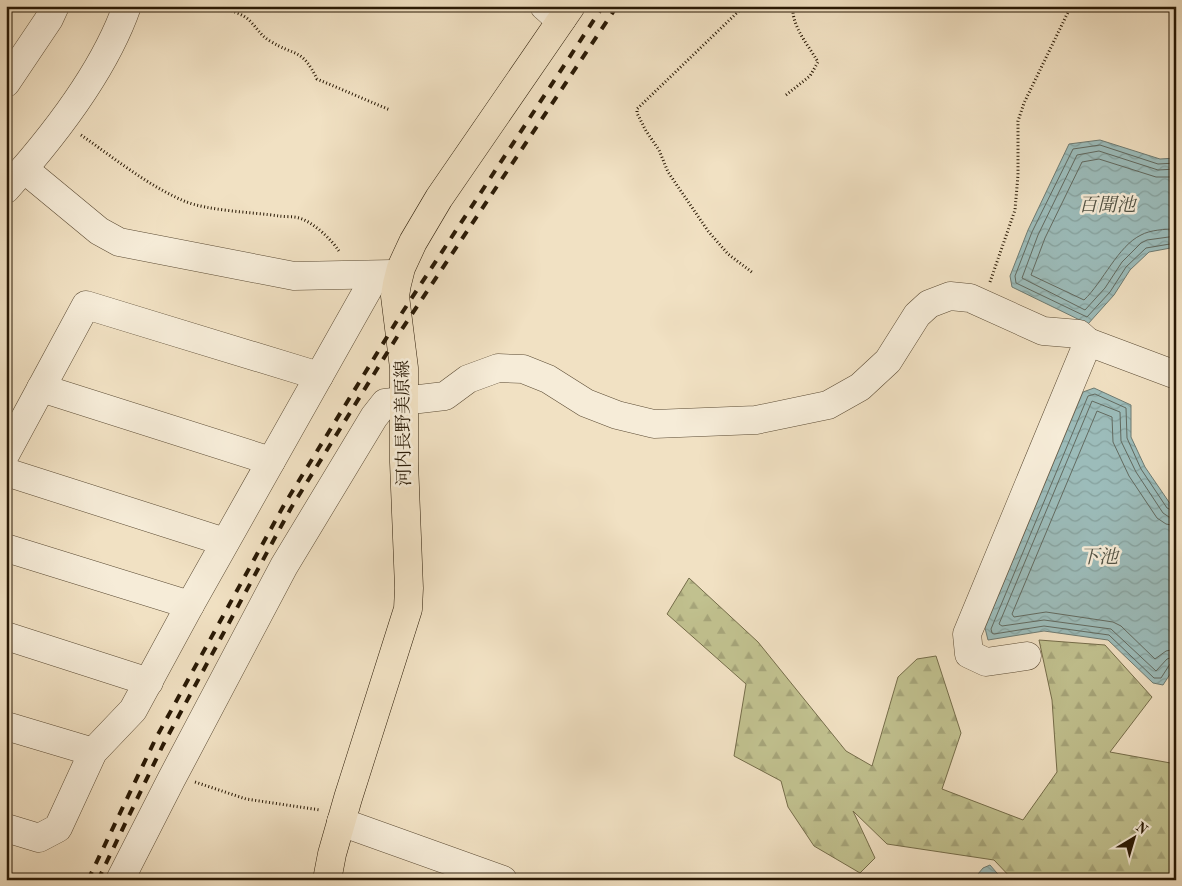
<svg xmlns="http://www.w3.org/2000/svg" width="1182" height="886" font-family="'Old Standard TT','Noto Serif JP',serif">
	<defs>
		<pattern id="forest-firs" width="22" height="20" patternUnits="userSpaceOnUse" patternTransform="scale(1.25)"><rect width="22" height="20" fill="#c1c18f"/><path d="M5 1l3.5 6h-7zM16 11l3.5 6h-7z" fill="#a6a57a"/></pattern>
		<pattern id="water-waves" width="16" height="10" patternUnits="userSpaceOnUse" patternTransform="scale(1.25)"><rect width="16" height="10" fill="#9cbcba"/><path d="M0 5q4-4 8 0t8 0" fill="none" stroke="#86a19e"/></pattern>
	</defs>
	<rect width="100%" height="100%" fill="#f1e1c3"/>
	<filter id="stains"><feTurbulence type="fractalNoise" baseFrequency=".004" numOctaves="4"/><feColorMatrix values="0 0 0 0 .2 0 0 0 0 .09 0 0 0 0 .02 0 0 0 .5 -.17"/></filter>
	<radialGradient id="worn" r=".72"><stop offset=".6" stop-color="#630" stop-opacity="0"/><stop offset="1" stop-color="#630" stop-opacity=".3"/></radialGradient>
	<polygon fill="url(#forest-firs)" stroke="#756d4a" points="689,578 758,642 846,751 872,766 898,677 917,659 936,656 961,733 942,789 1023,820 1057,772 1052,700 1039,640 1105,645 1152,697 1110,752 1176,764 1176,880 1013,880 994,860 887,844 853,811 875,858 860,873 814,846 788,807 781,781 734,756 746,684 667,614"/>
	<g fill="url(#water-waves)" stroke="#6e7b72">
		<polygon points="1100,140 1160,159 1176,158 1176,247 1149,252 1130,270 1114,295 1088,324 1012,287 1010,276 1028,230 1069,144"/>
		<polygon points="1094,388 1131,405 1131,437 1145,467 1171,505 1176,508 1176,665 1163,685 1153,683 1108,640 1044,631 988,640 985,628 1083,392"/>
		<polygon points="990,865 1003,880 973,880 983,868"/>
	</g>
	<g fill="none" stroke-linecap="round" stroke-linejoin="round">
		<g stroke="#626a60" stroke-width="1">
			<polyline points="1176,163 1158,164 1100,145 1073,149 1032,232 1015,276 1016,283 1087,317 1110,292 1126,267 1146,248 1176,243"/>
			<polyline points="1176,169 1158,170 1099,151 1077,155 1038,235 1022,278 1085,310 1105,288 1122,262 1141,243 1147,240 1176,236"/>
			<path d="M 1176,177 L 1156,177 L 1099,159 L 1082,162 L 1045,238 L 1031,275 L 1084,300 C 1103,282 1118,246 1141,235 C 1150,230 1165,229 1176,229"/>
			<polyline points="1176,512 1167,508 1141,469 1127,438 1126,408 1095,394 1088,396 991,629 992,633 994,634 1044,626 1109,635 1154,678 1161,678 1170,664 1176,663"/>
			<polyline points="1176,518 1169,517 1163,513 1136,472 1121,441 1120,412 1092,401 999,624 1002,626 1044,620 1111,629 1156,671 1167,659 1176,656"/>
			<polyline points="1176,526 1166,524 1157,518 1129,476 1113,442 1112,417 1097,411 1012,614 1014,617 1046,612 1113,622 1121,626 1155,659 1166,651 1176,649"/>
		</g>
		<g stroke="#5b4b34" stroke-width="29">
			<g id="minor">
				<polyline points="544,6 553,14 562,19"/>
				<polyline points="6,83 49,19 55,6"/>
				<polyline points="24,169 99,231 119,242 294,276 392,274"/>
				<path d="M 6,189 C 52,138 104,72 127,6"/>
				<polyline points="41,388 271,461"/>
				<polyline points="6,453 86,305 319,376"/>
				<polyline points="6,472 225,542"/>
				<polyline points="6,548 190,605"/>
				<polyline points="6,636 149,682"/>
				<polyline points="1027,656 986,662 969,654 967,634 1088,342"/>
				<polyline points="6,726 93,752"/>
				<polyline points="341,822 503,880"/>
				<polyline points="6,828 39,838 58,828 93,752 133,710 190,605 376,275"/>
				<polyline points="120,880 171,780 284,566 374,417 385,403 445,396 468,379 498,368 523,369 548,379 586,403 617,415 654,424 756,420 828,405 860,387 888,361 917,315 929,304 950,296 970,298 1043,331 1079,334 1088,342 1176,375"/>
			</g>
		</g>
		<g stroke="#291905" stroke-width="29">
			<polyline id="major" points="327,880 332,854 348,798 408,609 409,588 404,462 404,368 395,296 397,284 401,268 413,242 439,198 571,6"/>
		</g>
		<g stroke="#291905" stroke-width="3" stroke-dasharray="1 2.5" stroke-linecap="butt">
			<path d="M 218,6 C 229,10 242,13 250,21 C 257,28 261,36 270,41 C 296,57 302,48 317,79 L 390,110"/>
			<polyline points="744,6 637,109 637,113 646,131 659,150 668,172 708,231 728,254 753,273"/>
			<path d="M 786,95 L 810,76 L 818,62 C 809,46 791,26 793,6"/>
			<path d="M 81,135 C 114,158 147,185 184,201 C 208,211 252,212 279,216 C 286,217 295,216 302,219 C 315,224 331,239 339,251"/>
			<polyline points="990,282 1015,210 1018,175 1018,121 1024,103 1071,6"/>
			<polyline points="195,782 246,799 320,810"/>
		</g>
		<use href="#minor" stroke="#f6ecd8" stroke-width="28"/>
		<use href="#major" stroke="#f1e1c3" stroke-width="28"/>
		<g stroke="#291905" stroke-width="4" stroke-dasharray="9 9" stroke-linecap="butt">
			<polyline points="88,880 156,738 284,505 398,319 603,6"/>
			<polyline points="98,880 163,745 291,508 400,332 617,6"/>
		</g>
	</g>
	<g text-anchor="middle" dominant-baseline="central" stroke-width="5" stroke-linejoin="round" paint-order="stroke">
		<g font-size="18" fill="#291905" stroke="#f6ecd8">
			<text transform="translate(404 423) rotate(-91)">河内長野美原線</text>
		</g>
		<g font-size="19" font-style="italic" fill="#515244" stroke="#f6ecd8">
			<text x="1107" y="206">百聞池</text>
			<text x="1099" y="558">下池</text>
		</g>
	</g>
	<rect width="1182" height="886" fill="none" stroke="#f1e1c3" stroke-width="25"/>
	<rect x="8" y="8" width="1167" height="871" fill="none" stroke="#291905" stroke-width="2.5"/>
	<rect x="12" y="12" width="1157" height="861" fill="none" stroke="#291905"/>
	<g transform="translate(1134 838) rotate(38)" stroke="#f6ecd8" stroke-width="4" paint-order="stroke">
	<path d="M0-4L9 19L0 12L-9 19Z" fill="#291905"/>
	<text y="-8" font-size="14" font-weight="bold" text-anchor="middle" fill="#291905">N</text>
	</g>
	<rect width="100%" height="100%" filter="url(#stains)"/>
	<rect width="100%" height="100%" fill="url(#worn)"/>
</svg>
